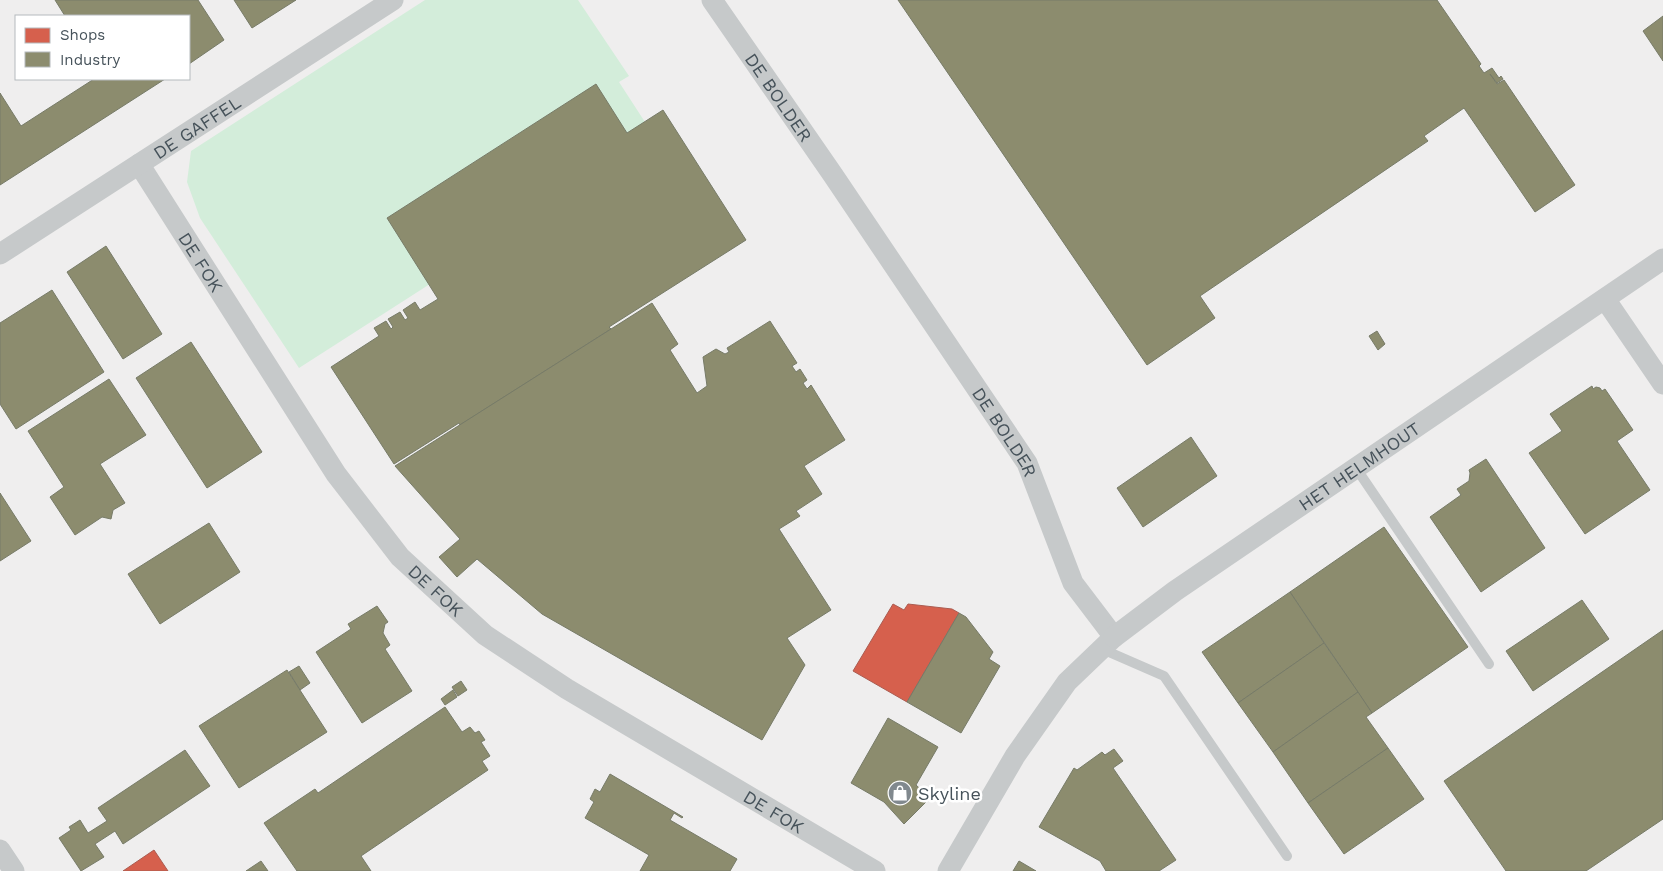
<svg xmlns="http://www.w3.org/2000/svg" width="1663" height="871" font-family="'Work Sans',sans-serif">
	<rect width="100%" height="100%" fill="#efeeee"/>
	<polygon fill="#d3edda" points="425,0 578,0 629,76 619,82 656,139 299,368 200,218 187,182 191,151"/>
	<g fill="#d6604d" stroke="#ab5c51">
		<polygon points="893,604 904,610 908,604 952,609 959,613 907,702 853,671"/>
		<polygon points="154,850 168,871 123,871"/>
	</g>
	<g fill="#8c8c6e" stroke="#777b68">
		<polygon points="55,0 198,0 224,40 189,64 189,16 65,16"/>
		<polygon points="234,0 296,0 252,28"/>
		<polygon points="898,0 1437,0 1481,64 1479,66 1484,73 1492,68 1499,78 1501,76 1503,79 1497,83 1490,74 1497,84 1504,80 1575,185 1535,212 1464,108 1424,136 1428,141 1200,296 1215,318 1147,365"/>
		<polygon points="1663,16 1663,61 1643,31"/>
		<polygon points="94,79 165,79 0,185 0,93 21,126"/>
		<polygon points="596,84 627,133 663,110 746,240 609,327 611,329 460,425 459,423 394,464 331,367 379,336 374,328 386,321 391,329 393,327 388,319 400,312 405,320 408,318 403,310 415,302 420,310 438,299 387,218"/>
		<polygon points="106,246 162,334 123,359 67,272"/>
		<polygon points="52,290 104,372 16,429 0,404 0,323"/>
		<polygon points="652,303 678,344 670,350 697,393 707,386 703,357 716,349 725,354 729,352 727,348 770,321 797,363 792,366 796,372 800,369 807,380 803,383 807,389 811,385 845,440 804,466 822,494 796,511 800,516 779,529 831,610 787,638 805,665 762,740 542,614 477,559 457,577 439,557 460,539 395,466"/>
		<polygon points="1377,331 1385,344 1378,350 1369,336"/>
		<polygon points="191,342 262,452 207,488 136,378"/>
		<polygon points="109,379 146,435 100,464 125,503 113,510 111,519 102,517 75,535 50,497 64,487 28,431"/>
		<polygon points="1592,386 1593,389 1596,387 1600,388 1602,391 1605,389 1633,430 1617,441 1650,490 1585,534 1529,453 1562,431 1550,414"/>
		<polygon points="1191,437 1217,476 1143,527 1117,488"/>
		<polygon points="1486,459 1545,548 1481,592 1430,517 1461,495 1457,489 1469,481 1470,473 1469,470"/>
		<polygon points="0,493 31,541 0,561"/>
		<polygon points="209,523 240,572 160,624 128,574"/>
		<polygon points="1384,527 1468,647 1372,713 1290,592"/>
		<polygon points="1290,592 1324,643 1238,703 1202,652"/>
		<polygon points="1582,600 1609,639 1533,691 1506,651"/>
		<polygon points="377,606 388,622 385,624 383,633 390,645 385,649 412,691 362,723 316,652 351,629 348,624"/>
		<polygon points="959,613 966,617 993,652 989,659 1000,666 961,733 907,702"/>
		<polygon points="1663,630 1663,819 1586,871 1506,871 1444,781"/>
		<polygon points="1324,643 1358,692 1273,752 1238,703"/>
		<polygon points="299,666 310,683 300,690 289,672"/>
		<polygon points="287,670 327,732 239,788 199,726"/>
		<polygon points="461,681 467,690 458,696 452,687"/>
		<polygon points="453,690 457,697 445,705 441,699"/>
		<polygon points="1358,692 1372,713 1366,717 1388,748 1308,803 1273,752"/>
		<polygon points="445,707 462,732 470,727 475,733 479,731 485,740 481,742 490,756 482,761 488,770 361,856 371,871 297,871 264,823 315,789 318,793"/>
		<polygon points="888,718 938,747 916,785 930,798 904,824 884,802 851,783"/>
		<polygon points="1388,748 1424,799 1344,854 1308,803"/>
		<polygon points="1114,749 1123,761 1113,768 1176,860 1159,871 1106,871 1100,861 1039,827 1074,768 1077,770 1102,752 1105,755"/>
		<polygon points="185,750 210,786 123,844 115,831 95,844 104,857 81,871 59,838 71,830 69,827 80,820 88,833 107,821 98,808"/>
		<polygon points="610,774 683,817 682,818 674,813 670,820 737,859 730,871 640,871 649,855 585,818 594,802 590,799 595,789 600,792"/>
		<polygon points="261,861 268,871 246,871"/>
		<polygon points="1019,861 1036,871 1013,871"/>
	</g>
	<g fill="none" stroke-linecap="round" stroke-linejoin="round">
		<g stroke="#c6c9ca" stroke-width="10">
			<polyline points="1356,468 1489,664"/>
			<polyline points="1102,649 1164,676 1287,856"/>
		</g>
		<g stroke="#c6c9ca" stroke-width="21">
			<path id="s1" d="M 712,0 L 833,175 L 1027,463 L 1073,583 L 1114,637 L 1067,682 L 1015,756 L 948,871"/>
			<path id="s2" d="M 139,164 L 336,474 L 400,557 L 485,635 L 567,689 L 875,871"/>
			<path id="s3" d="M 0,254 L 393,0"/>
			<polyline points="1605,299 1663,384"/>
			<path id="s4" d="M 1114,637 L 1175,591 L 1663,259"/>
			<polyline points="0,850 14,871"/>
		</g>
	</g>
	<defs>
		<g id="shop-disc" transform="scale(1.25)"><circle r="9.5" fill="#81898e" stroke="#fff"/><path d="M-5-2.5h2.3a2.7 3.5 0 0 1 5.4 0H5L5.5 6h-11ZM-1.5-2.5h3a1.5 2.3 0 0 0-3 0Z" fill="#fff"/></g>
	</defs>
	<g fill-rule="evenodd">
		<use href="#shop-disc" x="900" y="793"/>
	</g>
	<g text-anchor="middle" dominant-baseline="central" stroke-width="5" stroke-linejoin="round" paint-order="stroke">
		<g font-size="18" fill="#46525a" stroke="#fff">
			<text stroke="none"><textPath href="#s1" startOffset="118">DE BOLDER</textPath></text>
			<text stroke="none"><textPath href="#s3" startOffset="234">DE GAFFEL</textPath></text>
			<text stroke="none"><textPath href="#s2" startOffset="116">DE FOK</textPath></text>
			<text stroke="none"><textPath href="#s1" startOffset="522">DE BOLDER</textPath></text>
			<text stroke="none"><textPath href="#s4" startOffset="299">HET HELMHOUT</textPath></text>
			<text stroke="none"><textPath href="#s2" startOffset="521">DE FOK</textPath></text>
			<text stroke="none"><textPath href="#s2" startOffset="926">DE FOK</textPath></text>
		</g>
		<g font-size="18" fill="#46525a" stroke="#fff" text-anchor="start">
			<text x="918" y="793">Skyline</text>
		</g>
	</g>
	<rect x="15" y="15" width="175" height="65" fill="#ffffff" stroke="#b5babd"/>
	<rect x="25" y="28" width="25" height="15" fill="#d6604d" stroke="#b5babd"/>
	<text x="60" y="40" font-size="15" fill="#46525a">Shops</text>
	<rect x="25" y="52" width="25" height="15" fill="#8c8c6e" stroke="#b5babd"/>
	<text x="60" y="65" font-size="15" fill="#46525a">Industry</text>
</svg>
